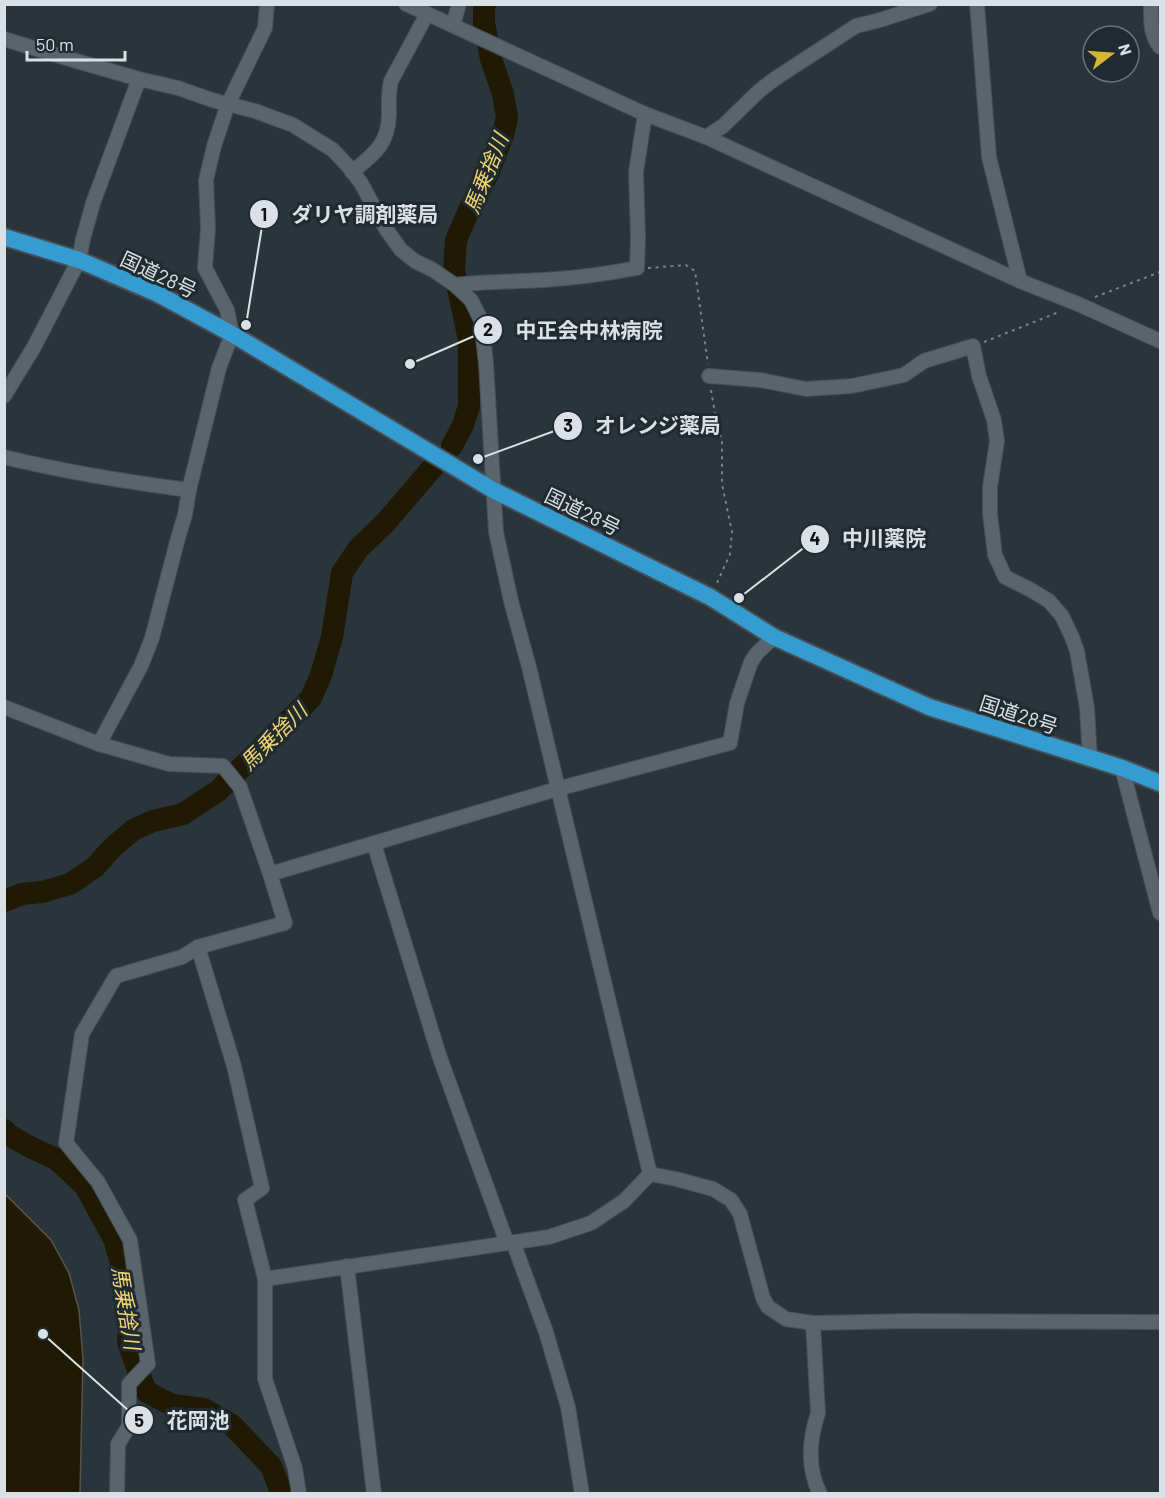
<svg xmlns="http://www.w3.org/2000/svg" width="1165" height="1498" font-family="Barlow,'Noto Sans JP',sans-serif">
	<rect width="100%" height="100%" fill="#2a343b"/>
	<polygon fill="#201a04" stroke="#585548" stroke-width="1.5" points="4,1193 51,1240 69,1273 79,1310 83,1359 80,1493 5,1493"/>
	<g fill="none" stroke-linecap="round" stroke-linejoin="round">
		<g stroke="#201a04" stroke-width="22">
			<polyline points="452,446 463,425 469,406 469,340 454,270 456,240 469,210 488,174 503,135 507,117 503,94 491,59 484,23 484,10 485,4"/>
			<polyline points="4,901 22,894 42,892 70,884 95,867 112,848 133,830 153,821 183,814 218,791 311,698 321,675 332,637 342,573 358,549 385,523 434,466"/>
			<polyline points="4,1130 9,1135 30,1147 56,1159 85,1186 114,1239 122,1267 130,1305 128,1342 143,1384 147,1392 172,1405 204,1409 232,1425 271,1466 282,1494"/>
		</g>
		<g stroke="#464f55" stroke-width="16">
			<g id="minor">
				<polyline points="406,4 645,114 706,137 1020,281 1078,304 1160,341"/>
				<polyline points="977,4 989,157 1020,281"/>
				<path d="M 1151,4 C 1151,20 1150,35 1160,47"/>
				<polyline points="453,25 459,4"/>
				<polyline points="4,39 73,60 139,79 178,88 212,100 255,111 293,125 333,150 348,166 361,183 386,229 401,250 415,261 433,270 455,285 471,300 481,320 486,363 496,532 511,601 529,667 650,1174"/>
				<polyline points="706,137 723,126 759,91 776,78 856,26 880,20 930,4"/>
				<path d="M 352,172 C 374,154 388,145 389,115 C 389,103 388,93 391,81 L 427,14"/>
				<path d="M 455,285 C 485,281 514,282 544,280 C 575,278 606,274 637,268 L 638,239 L 636,172 L 645,114"/>
				<polyline points="709,376 760,380 806,389 852,386 904,375 924,361 973,346 979,376 994,420 997,441 990,487 990,514 995,555 1005,577 1031,590 1049,601 1062,616 1072,637 1077,651 1087,708 1090,759"/>
				<polyline points="4,396 34,347 79,260 83,239 93,203 139,79"/>
				<path d="M 4,457 C 65,472 127,482 189,490"/>
				<polyline points="4,707 99,744 169,764 223,766 240,787 270,874 285,923 198,947 182,957 116,976 82,1034 66,1143 98,1182 130,1240 148,1364 129,1384 129,1426 118,1444 117,1494"/>
				<polyline points="99,744 141,666 152,638 178,538 185,515 189,490 219,368 232,334 227,310 205,268 208,228 206,180 214,146 228,104 265,28 267,4"/>
				<polyline points="1122,768 1160,913"/>
				<polyline points="374,844 439,1055 507,1243"/>
				<polyline points="270,874 557,789 730,743 737,703 751,662 757,653 774,637"/>
				<polyline points="198,947 234,1066 262,1188 245,1200 265,1279 265,1379 295,1468 299,1494"/>
				<polyline points="650,1174 676,1179 713,1189 731,1200 740,1214 763,1298 768,1307 786,1319 813,1323 911,1321 1160,1322"/>
				<polyline points="513,1242 546,1332 568,1407 582,1494"/>
				<polyline points="347,1266 374,1494"/>
				<polyline points="265,1279 549,1237 591,1223 624,1201 650,1174"/>
				<path d="M 813,1323 L 818,1413 C 809,1441 807,1467 820,1494"/>
			</g>
		</g>
		<g stroke="#464f55" stroke-width="20">
			<polyline id="trunk" points="4,237 79,260 158,294 232,334 493,490 710,597 774,637 929,707 1122,768 1160,783"/>
		</g>
		<g stroke="#7b8389" stroke-width="2" stroke-dasharray="3 4.5" stroke-linecap="butt">
			<polyline points="648,268 686,265 695,271 708,364"/>
			<polyline points="1095,297 1160,272"/>
			<polyline points="984,342 1059,312"/>
			<polyline points="711,390 716,419 722,441 722,484 732,532 730,554 717,583"/>
		</g>
		<use href="#minor" stroke="#59646c" stroke-width="14"/>
		<use href="#trunk" stroke="#349cd1" stroke-width="16"/>
	</g>
	<g text-anchor="middle" dominant-baseline="central" stroke-width="6" stroke-linejoin="round" paint-order="stroke">
		<g font-size="20" fill="#dae0e5" stroke="#202a31">
			<text transform="translate(159 274) rotate(25)">国道28号</text>
			<text transform="translate(583 511) rotate(26)">国道28号</text>
			<text transform="translate(1019 714) rotate(18)">国道28号</text>
		</g>
		<g font-size="21" font-style="italic" fill="#efd46f" stroke="#202a31">
			<text transform="translate(485 173) rotate(-68)">馬乗捨川</text>
			<text transform="translate(273 736) rotate(-45)">馬乗捨川</text>
			<text transform="translate(127 1308) rotate(81)">馬乗捨川</text>
		</g>
	</g>
	<path fill="none" stroke="#dae0e5" stroke-width="2" d="M246 325L264 214M410 364L488 330M478 459L568 426M739 598L815 539M43 1334L139 1420"/>
	<g fill="#dae0e5" stroke="#202a31" stroke-width="2">
		<circle cx="246" cy="325" r="6"/>
		<circle cx="410" cy="364" r="6"/>
		<circle cx="478" cy="459" r="6"/>
		<circle cx="739" cy="598" r="6"/>
		<circle cx="43" cy="1334" r="6"/>
		<circle cx="264" cy="214" r="15"/>
		<circle cx="488" cy="330" r="15"/>
		<circle cx="568" cy="426" r="15"/>
		<circle cx="815" cy="539" r="15"/>
		<circle cx="139" cy="1420" r="15"/>
	</g>
	<g font-size="18" text-anchor="middle" font-weight="bold" fill="#111">
		<text x="264" y="221">1</text>
		<text x="488" y="336">2</text>
		<text x="568" y="432">3</text>
		<text x="815" y="545">4</text>
		<text x="139" y="1427">5</text>
	</g>
	<g font-size="21" text-anchor="middle" font-weight="bold" fill="#dae0e5" stroke="#202a31" stroke-width="6" stroke-linejoin="round" paint-order="stroke">
		<text x="365" y="222">ダリヤ調剤薬局</text>
		<text x="589" y="338">中正会中林病院</text>
		<text x="658" y="433">オレンジ薬局</text>
		<text x="884" y="546">中川薬院</text>
		<text x="198" y="1428">花岡池</text>
	</g>
	<rect width="1165" height="1498" fill="none" stroke="#dae0e5" stroke-width="12"/>
	<g transform="translate(1111 54) rotate(73)"><circle r="28" fill="#202a31" stroke="#6a7379" stroke-width="1.5"/>
	<path d="M0-4.5L10 22L0 15L-10 22Z" fill="#d5b534"/>
	<text y="-9" font-size="16" font-weight="bold" text-anchor="middle" fill="#dae0e5">N</text>
	</g>
	<path d="M27 51v9h98v-9" fill="none" stroke="#dae0e5" stroke-width="3"/>
	<text x="36" y="51" font-size="18" fill="#dae0e5" stroke="#202a31" stroke-width="4.5" paint-order="stroke">50 m</text>
</svg>
